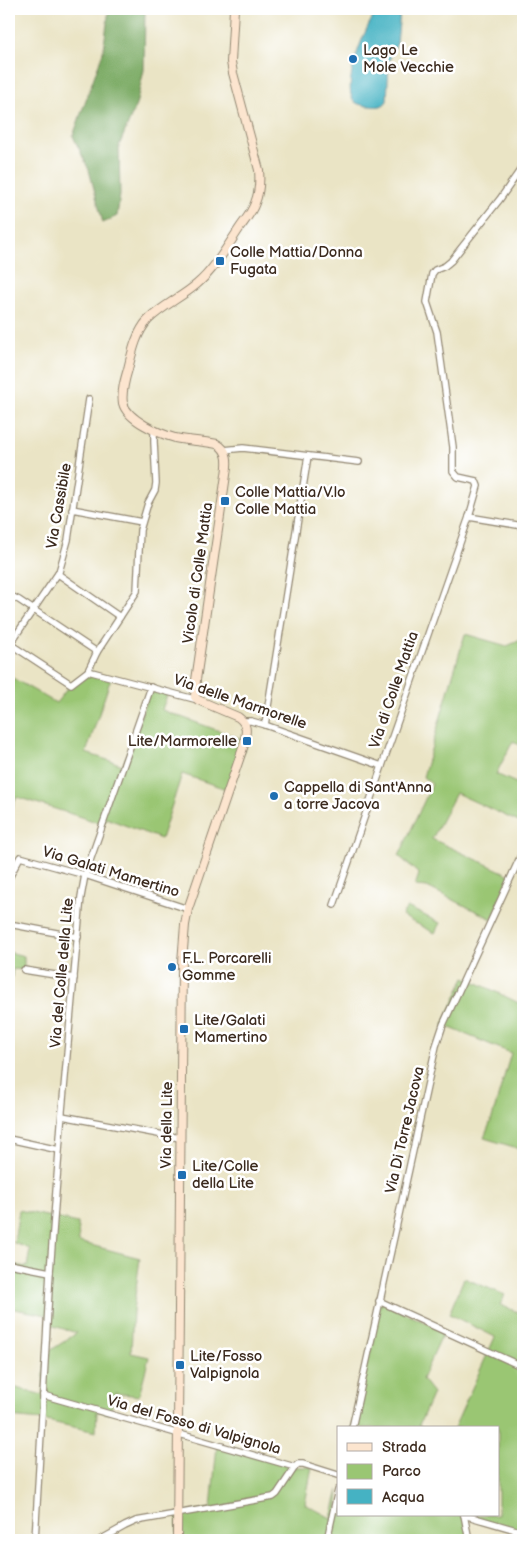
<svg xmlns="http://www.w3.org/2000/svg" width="532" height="1549" font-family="'Balsamiq Sans',sans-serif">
	<rect width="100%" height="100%" fill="#fff"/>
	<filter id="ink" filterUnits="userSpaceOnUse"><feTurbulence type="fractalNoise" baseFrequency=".02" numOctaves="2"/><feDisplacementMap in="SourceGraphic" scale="10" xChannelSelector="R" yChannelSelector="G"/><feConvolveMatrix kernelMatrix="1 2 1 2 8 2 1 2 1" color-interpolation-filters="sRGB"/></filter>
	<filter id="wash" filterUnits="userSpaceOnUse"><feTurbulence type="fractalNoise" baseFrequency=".0096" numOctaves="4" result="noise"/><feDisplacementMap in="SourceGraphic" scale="20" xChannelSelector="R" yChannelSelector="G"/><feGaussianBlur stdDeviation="1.12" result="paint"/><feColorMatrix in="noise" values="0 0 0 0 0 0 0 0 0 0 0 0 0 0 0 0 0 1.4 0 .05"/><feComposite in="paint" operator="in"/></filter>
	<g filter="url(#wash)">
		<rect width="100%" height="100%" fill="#eae4c5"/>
		<g fill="#9ac673" stroke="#6a7848">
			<polygon points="465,634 507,646 523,639 523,747 513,741 496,774 523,786 523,824 456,793 432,839 512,876 492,919 427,887 415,886 419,874 399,856 432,784 423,777"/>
			<polygon points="88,671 111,678 86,753 123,765 151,687 168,692 162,710 247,741 229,790 182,774 161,839 106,818 103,824 17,797 9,815 9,676 56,703 71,684"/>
			<polygon points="407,907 440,923 435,933 402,916"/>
			<polygon points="9,952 24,956 24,970 13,969 9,997"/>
			<polygon points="465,977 523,1005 523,1152 514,1147 484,1138 492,1118 511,1053 443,1025"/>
			<polygon points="19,1210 78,1223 79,1242 140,1258 133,1311 131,1353 149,1357 139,1396 115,1393 110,1414 97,1411 96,1432 42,1420 9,1417 9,1386 43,1395 45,1354 77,1333 47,1324 47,1315 9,1308 9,1264 27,1267 30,1249 14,1243"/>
			<polygon points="464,1278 505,1295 500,1305 523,1314 523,1532 464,1515 469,1540 177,1540 177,1514 211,1508 217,1445 294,1467 312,1467 305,1504 331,1518 338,1490 338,1515 498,1515 498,1428 454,1428 495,1337 449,1314"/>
			<polygon points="379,1301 444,1331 422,1379 433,1393 419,1425 424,1428 352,1428"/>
		</g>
		<polygon fill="#7bab65" stroke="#5b6a42" points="109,9 145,9 144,70 136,105 119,146 120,195 117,216 103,223 89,170 73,136 103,52"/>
		<path fill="#45b2c3" stroke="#406e70" d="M 383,9 L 397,9 L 400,12 L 397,44 L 392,52 L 389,62 L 387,101 C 383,107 378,107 370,106 C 366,106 359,105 355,102 C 340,90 364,29 374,16 C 376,13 380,11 383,9 Z"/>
	</g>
	<g filter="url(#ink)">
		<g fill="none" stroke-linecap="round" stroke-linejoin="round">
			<g stroke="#928772" stroke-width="8">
				<g id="street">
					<polyline points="521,9 523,10"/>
					<polyline points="89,399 68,540 59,572 10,644 71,684 88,671 97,652 137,591 140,530 148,503 155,490 156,483 154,442 154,430"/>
					<polyline points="224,450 243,448 359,462"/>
					<polyline points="72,509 142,522"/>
					<polyline points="469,517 523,526"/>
					<polyline points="58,574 120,617"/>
					<polyline points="9,595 19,600 97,652"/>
					<polyline points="88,671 198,700"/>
					<polyline points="244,721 251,721 265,725 382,766"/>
					<polyline points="265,725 308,456"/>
					<polyline points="9,878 20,857 85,875 188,909"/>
					<polyline points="334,905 382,766 469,517 478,486 476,481 458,477 453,471 453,447 437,332 427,302 432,274 435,270 445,266 451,261 500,199 523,166"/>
					<polyline points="9,924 78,937"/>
					<polyline points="24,970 74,978"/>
					<polyline points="62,1116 180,1138"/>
					<polyline points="9,1139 59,1150"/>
					<polyline points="9,1264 50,1272"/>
					<polyline points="379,1301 523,1367"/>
					<polyline points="43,1395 295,1467 298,1464 303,1464 338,1475"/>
					<polyline points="352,1428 436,1046 443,1025 523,851"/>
					<polyline points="464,1515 523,1532"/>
					<polyline points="464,1515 469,1540"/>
					<polyline points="35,1540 50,1272 62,1111 81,897 85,875 151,687"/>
					<polyline points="100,1540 125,1526 136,1521 273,1497 277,1494 295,1467"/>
					<polyline points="327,1540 338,1490"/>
				</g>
			</g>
			<g stroke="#928772" stroke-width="10">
				<path id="secondary" d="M 177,1540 L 182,962 L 185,925 L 188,909 L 244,745 C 246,733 249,725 238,717 L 198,700 L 195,697 L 196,680 L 226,475 C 228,463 229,450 217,444 C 203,441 189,441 175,438 C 160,434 127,420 123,403 C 121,392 125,379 128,369 C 132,353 136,333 148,320 C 162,306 182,297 197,284 C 215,269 228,245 241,226 C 246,219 252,212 255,203 C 259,193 260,181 259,170 L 233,73 L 231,62 L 234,9"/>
			</g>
			<use href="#street" stroke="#fff" stroke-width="5.5"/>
			<use href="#secondary" stroke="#fce5cf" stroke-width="8"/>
		</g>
	</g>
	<g fill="#1f6fb2" stroke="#fff" stroke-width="2">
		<circle cx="353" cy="59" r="5"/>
		<rect x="215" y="256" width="10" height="10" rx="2.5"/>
		<rect x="220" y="496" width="10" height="10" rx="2.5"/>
		<rect x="242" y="736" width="10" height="10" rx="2.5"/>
		<circle cx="274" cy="796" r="5"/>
		<circle cx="172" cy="967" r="5"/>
		<rect x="179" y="1024" width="10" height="10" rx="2.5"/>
		<rect x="177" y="1170" width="10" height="10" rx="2.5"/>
		<rect x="175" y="1360" width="10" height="10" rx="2.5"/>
	</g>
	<g text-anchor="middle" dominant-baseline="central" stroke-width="5" stroke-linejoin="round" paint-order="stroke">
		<g font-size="15" fill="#3b2a1e" stroke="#fff" text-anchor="start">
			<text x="363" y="50">Lago Le<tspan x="363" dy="17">Mole Vecchie</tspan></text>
			<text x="230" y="252">Colle Mattia/Donna<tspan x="230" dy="17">Fugata</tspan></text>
			<text x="235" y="492">Colle Mattia/V.lo<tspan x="235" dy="17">Colle Mattia</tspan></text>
			<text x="237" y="741" text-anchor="end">Lite/Marmorelle</text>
			<text x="284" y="787">Cappella di Sant'Anna<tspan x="284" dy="17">a torre Jacova</tspan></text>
			<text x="182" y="958">F.L. Porcarelli<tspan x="182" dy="17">Gomme</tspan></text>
			<text x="194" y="1020">Lite/Galati<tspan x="194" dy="17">Mamertino</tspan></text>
			<text x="192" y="1166">Lite/Colle<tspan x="192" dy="17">della Lite</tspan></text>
			<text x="190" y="1356">Lite/Fosso<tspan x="190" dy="17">Valpignola</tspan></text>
		</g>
		<g font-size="15" fill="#3b2a1e" stroke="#fff">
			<text transform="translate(59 506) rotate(-80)">Via Cassibile</text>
			<text transform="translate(198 573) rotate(-82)">Vicolo di Colle Mattia</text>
			<text transform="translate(394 690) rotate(-71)">Via di Colle Mattia</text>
			<text transform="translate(240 702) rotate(19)">Via delle Marmorelle</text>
			<text transform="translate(111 872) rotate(17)">Via Galati Mamertino</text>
			<text transform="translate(62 973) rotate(-85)">Via del Colle della Lite</text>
			<text transform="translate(167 1125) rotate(-89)">Via della Lite</text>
			<text transform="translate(405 1130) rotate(-77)">Via Di Torre Jacova</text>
			<text transform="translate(194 1425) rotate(16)">Via del Fosso di Valpignola</text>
		</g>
	</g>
	<rect width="532" height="1549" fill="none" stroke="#fff" stroke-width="30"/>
	<rect x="337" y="1426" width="162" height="90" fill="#ffffff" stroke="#b1aaa5"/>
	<rect x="347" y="1443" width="25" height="8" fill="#fce5cf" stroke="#b1aaa5"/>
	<text x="382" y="1452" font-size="15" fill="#3b2a1e">Strada</text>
	<rect x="347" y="1464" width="25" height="15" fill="#9ac673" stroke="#b1aaa5"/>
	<text x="382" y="1476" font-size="15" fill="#3b2a1e">Parco</text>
	<rect x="347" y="1489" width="25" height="15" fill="#45b2c3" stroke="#b1aaa5"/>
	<text x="382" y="1502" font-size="15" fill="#3b2a1e">Acqua</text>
</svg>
